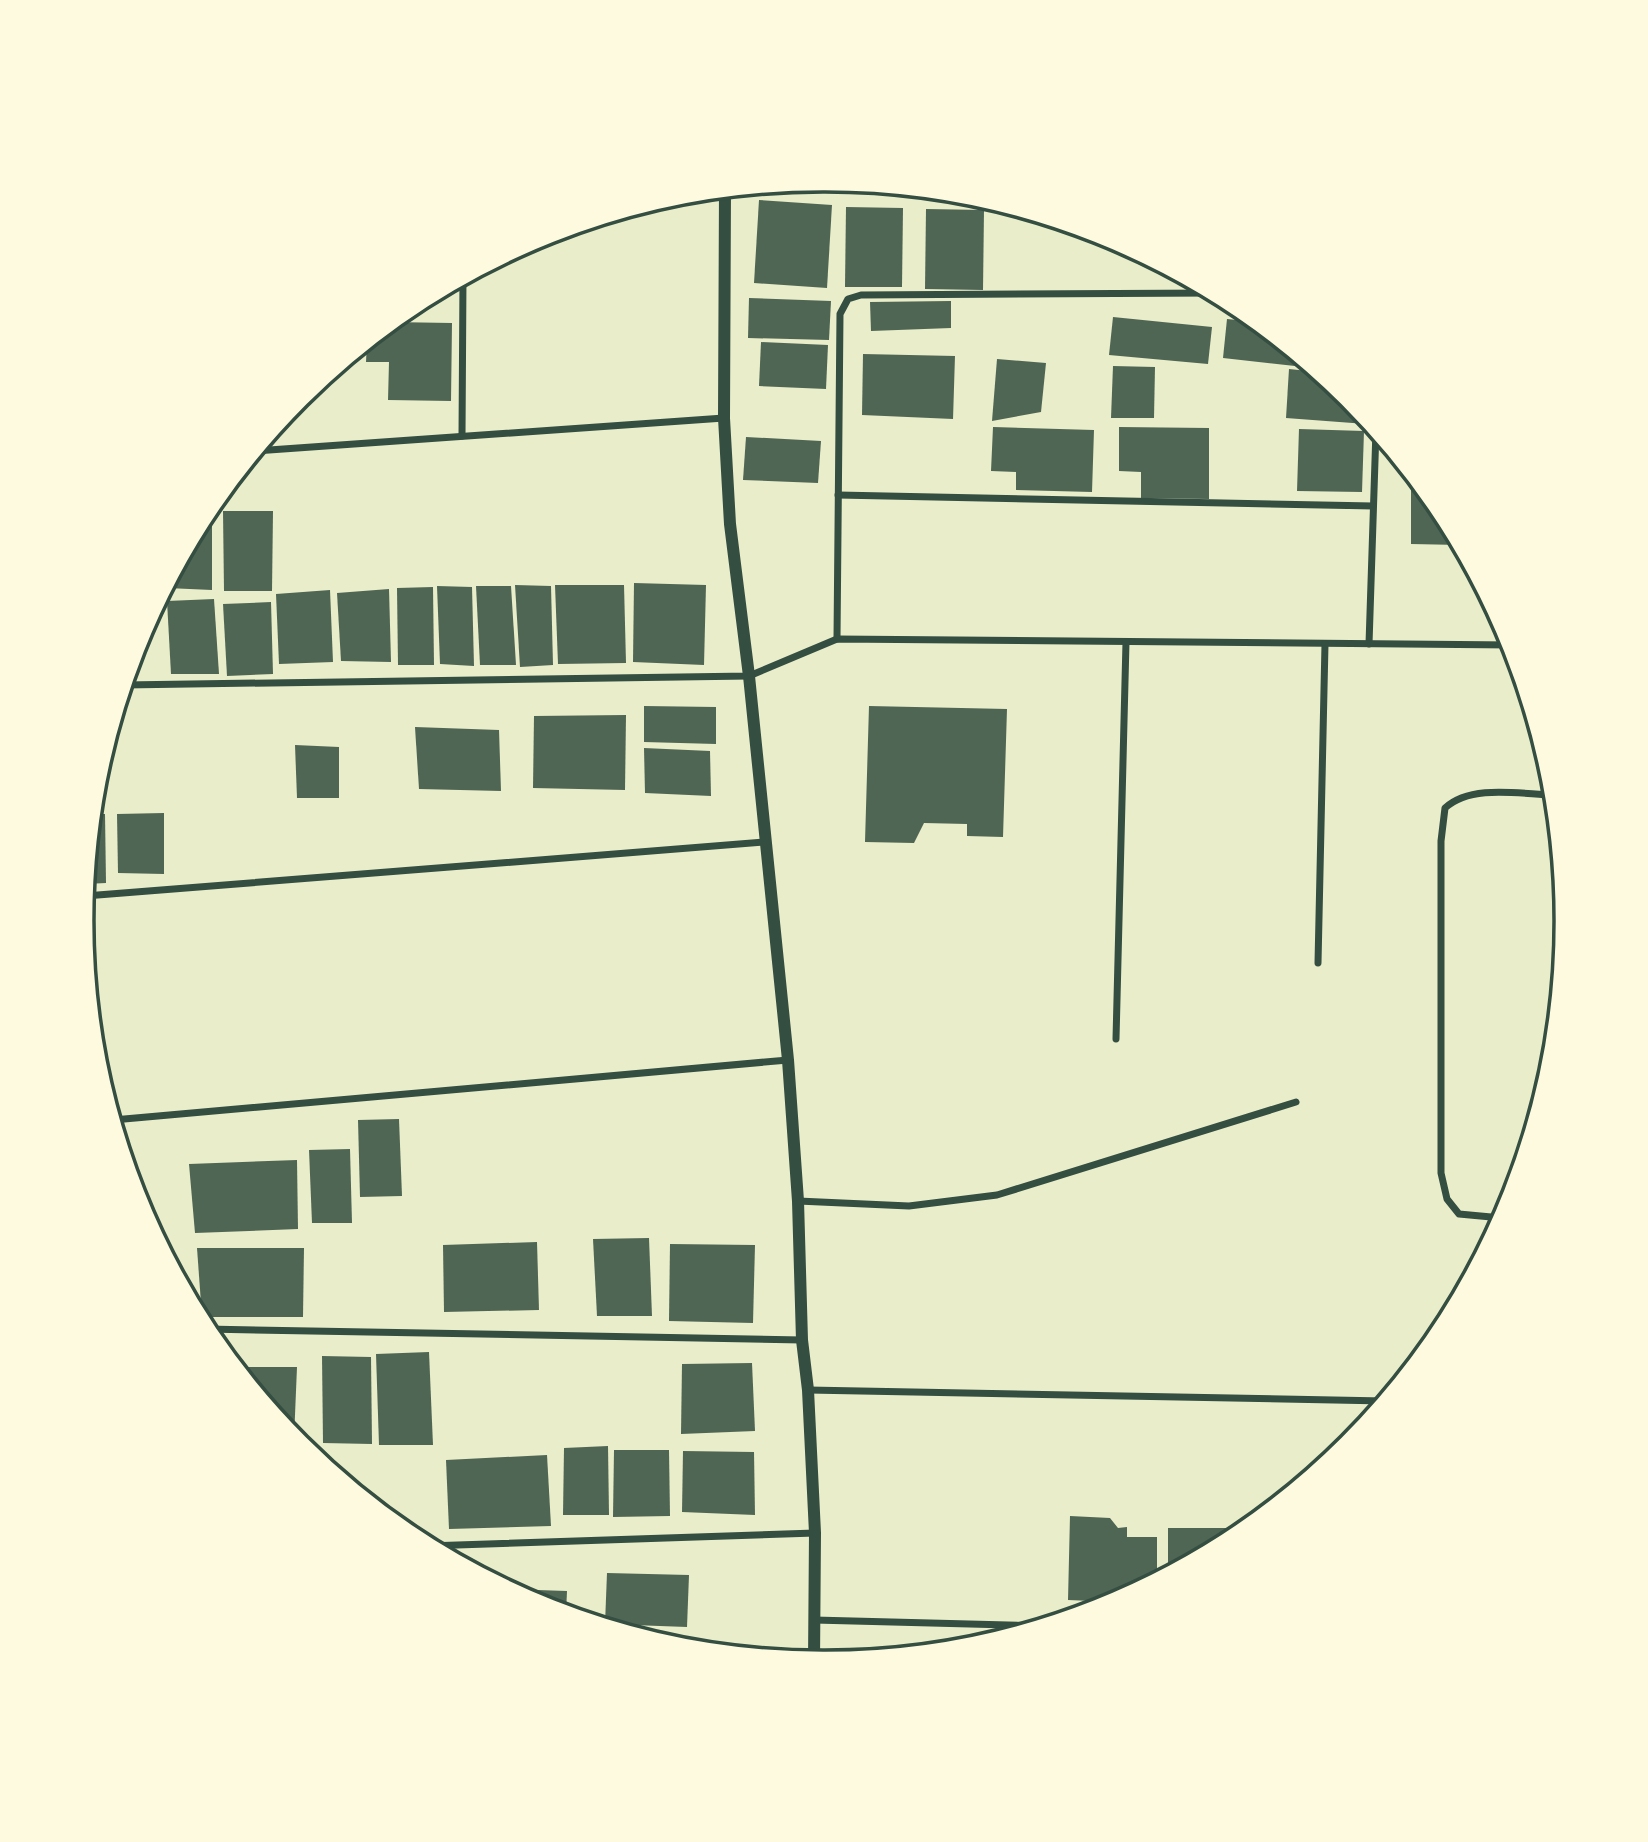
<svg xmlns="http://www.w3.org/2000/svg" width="1648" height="1842" font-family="Quicksand,sans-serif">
	<rect width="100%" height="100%" fill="#e9edc9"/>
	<g fill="#4f6655">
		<polygon points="824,179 834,180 834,191 766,188 766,185"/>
		<polygon points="759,200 832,205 827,288 754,283"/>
		<polygon points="995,202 1029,212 1029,213 995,212"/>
		<polygon points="846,207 903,208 902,287 845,287"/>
		<polygon points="926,209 984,210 983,290 925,289"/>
		<polygon points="449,284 448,297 427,296"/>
		<polygon points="749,298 831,301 829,340 748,338"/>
		<polygon points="951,301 951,328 871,331 870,302"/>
		<polygon points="1113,317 1212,327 1208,364 1109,355"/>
		<polygon points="1227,319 1258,322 1304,360 1304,367 1223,358"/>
		<polygon points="391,322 452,323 451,401 388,400 389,362 366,362 367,341"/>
		<polygon points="761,342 828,345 826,389 759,386"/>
		<polygon points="863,354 955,356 953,419 862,415"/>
		<polygon points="997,359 1046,363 1041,412 992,421"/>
		<polygon points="1113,366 1155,367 1154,418 1111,418"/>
		<polygon points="1289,369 1318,372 1349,397 1367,419 1366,424 1286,418"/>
		<polygon points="993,427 1094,430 1092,492 1016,490 1016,472 991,471"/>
		<polygon points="1119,427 1209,428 1209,499 1141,498 1141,472 1119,471"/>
		<polygon points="1299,429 1364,431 1362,492 1297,491"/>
		<polygon points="746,437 821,441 818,483 743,480"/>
		<polygon points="1411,490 1425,490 1441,509 1460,545 1411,544"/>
		<polygon points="207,509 212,509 212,590 167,588"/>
		<polygon points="223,511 273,511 272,591 224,591"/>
		<polygon points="634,583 706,585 704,665 633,662"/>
		<polygon points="515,585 551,586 553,665 520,667"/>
		<polygon points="555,585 624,585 626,663 558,664"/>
		<polygon points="437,586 472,587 474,666 440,664"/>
		<polygon points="476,586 511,586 516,665 480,665"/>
		<polygon points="433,587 434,665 398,665 397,588"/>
		<polygon points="389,589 391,662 341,661 337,593"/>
		<polygon points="330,590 333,662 279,664 276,594"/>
		<polygon points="214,599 219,674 171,674 167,601"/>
		<polygon points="271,602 273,674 227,676 223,604"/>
		<polygon points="644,706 716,707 716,744 644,742"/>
		<polygon points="869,706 1007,709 1003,837 967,836 967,824 924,823 914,843 865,842"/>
		<polygon points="626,715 625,790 533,788 534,716"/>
		<polygon points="415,727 499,730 501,791 419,789"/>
		<polygon points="295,745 339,747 339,798 297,798"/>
		<polygon points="644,748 710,751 711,796 645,793"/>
		<polygon points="164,813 164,874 118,873 117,814"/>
		<polygon points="93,814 105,814 106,883 86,884"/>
		<polygon points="399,1119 402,1196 360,1197 358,1120"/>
		<polygon points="350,1149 352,1223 312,1223 309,1150"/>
		<polygon points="297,1160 298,1229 195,1233 189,1164"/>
		<polygon points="649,1238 652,1316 597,1316 593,1239"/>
		<polygon points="537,1242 539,1310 444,1312 443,1245"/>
		<polygon points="670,1244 755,1245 753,1323 669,1321"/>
		<polygon points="197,1248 304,1248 303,1317 202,1317"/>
		<polygon points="429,1352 433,1445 379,1445 376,1354"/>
		<polygon points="322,1356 371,1357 372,1444 323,1443"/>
		<polygon points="752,1363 755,1431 681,1434 682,1364"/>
		<polygon points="235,1367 297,1367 294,1439 241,1375"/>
		<polygon points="608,1446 609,1515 563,1515 564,1448"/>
		<polygon points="614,1450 669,1450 670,1516 613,1517"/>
		<polygon points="683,1451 754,1452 755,1515 682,1512"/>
		<polygon points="547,1455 551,1526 449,1529 446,1460"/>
		<polygon points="1070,1516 1110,1518 1118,1528 1127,1527 1127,1537 1157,1537 1157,1576 1147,1576 1147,1585 1116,1602 1068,1600"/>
		<polygon points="1168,1528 1248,1528 1236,1538 1168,1574"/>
		<polygon points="607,1573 689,1575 687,1627 605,1624"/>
		<polygon points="508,1589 567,1591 566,1614 540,1606"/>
	</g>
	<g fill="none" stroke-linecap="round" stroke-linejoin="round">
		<g stroke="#344e41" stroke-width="7">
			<polyline points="462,436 463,277"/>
			<polyline points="255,451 724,418"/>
			<polyline points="838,495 1373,506"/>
			<polyline points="837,639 840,314 848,299 861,295 1215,293"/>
			<polyline points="1369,644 1376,430"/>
			<polyline points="124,685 749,676 837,639 1512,645"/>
			<polyline points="85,896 765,842"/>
			<polyline points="1318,963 1325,644"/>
			<polyline points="1116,1039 1126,642"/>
			<polyline points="113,1120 788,1060"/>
			<polyline points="798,1201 909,1206 997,1195 1296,1102"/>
			<path d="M 1502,1218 L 1459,1214 L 1447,1199 L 1441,1173 L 1441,841 L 1445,808 C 1471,784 1520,794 1553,795"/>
			<polyline points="205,1329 802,1340"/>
			<polyline points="808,1390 1385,1401"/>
			<polyline points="427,1546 815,1533"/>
			<polyline points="814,1620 1044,1626"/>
		</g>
		<polyline stroke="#344e41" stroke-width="12" points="725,189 724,418 730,524 749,676 788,1060 798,1201 802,1340 808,1390 815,1533 814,1662"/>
	</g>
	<path d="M0 0H1648V1842H0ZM823 192H825A729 729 0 0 1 1554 921V921A729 729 0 0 1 825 1650H823A729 729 0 0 1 94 921V921A729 729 0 0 1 823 192Z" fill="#fefae0" fill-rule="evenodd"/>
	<path fill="none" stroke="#344e41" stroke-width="3.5" d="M823 192H825A729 729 0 0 1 1554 921V921A729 729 0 0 1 825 1650H823A729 729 0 0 1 94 921V921A729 729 0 0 1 823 192Z"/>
</svg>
